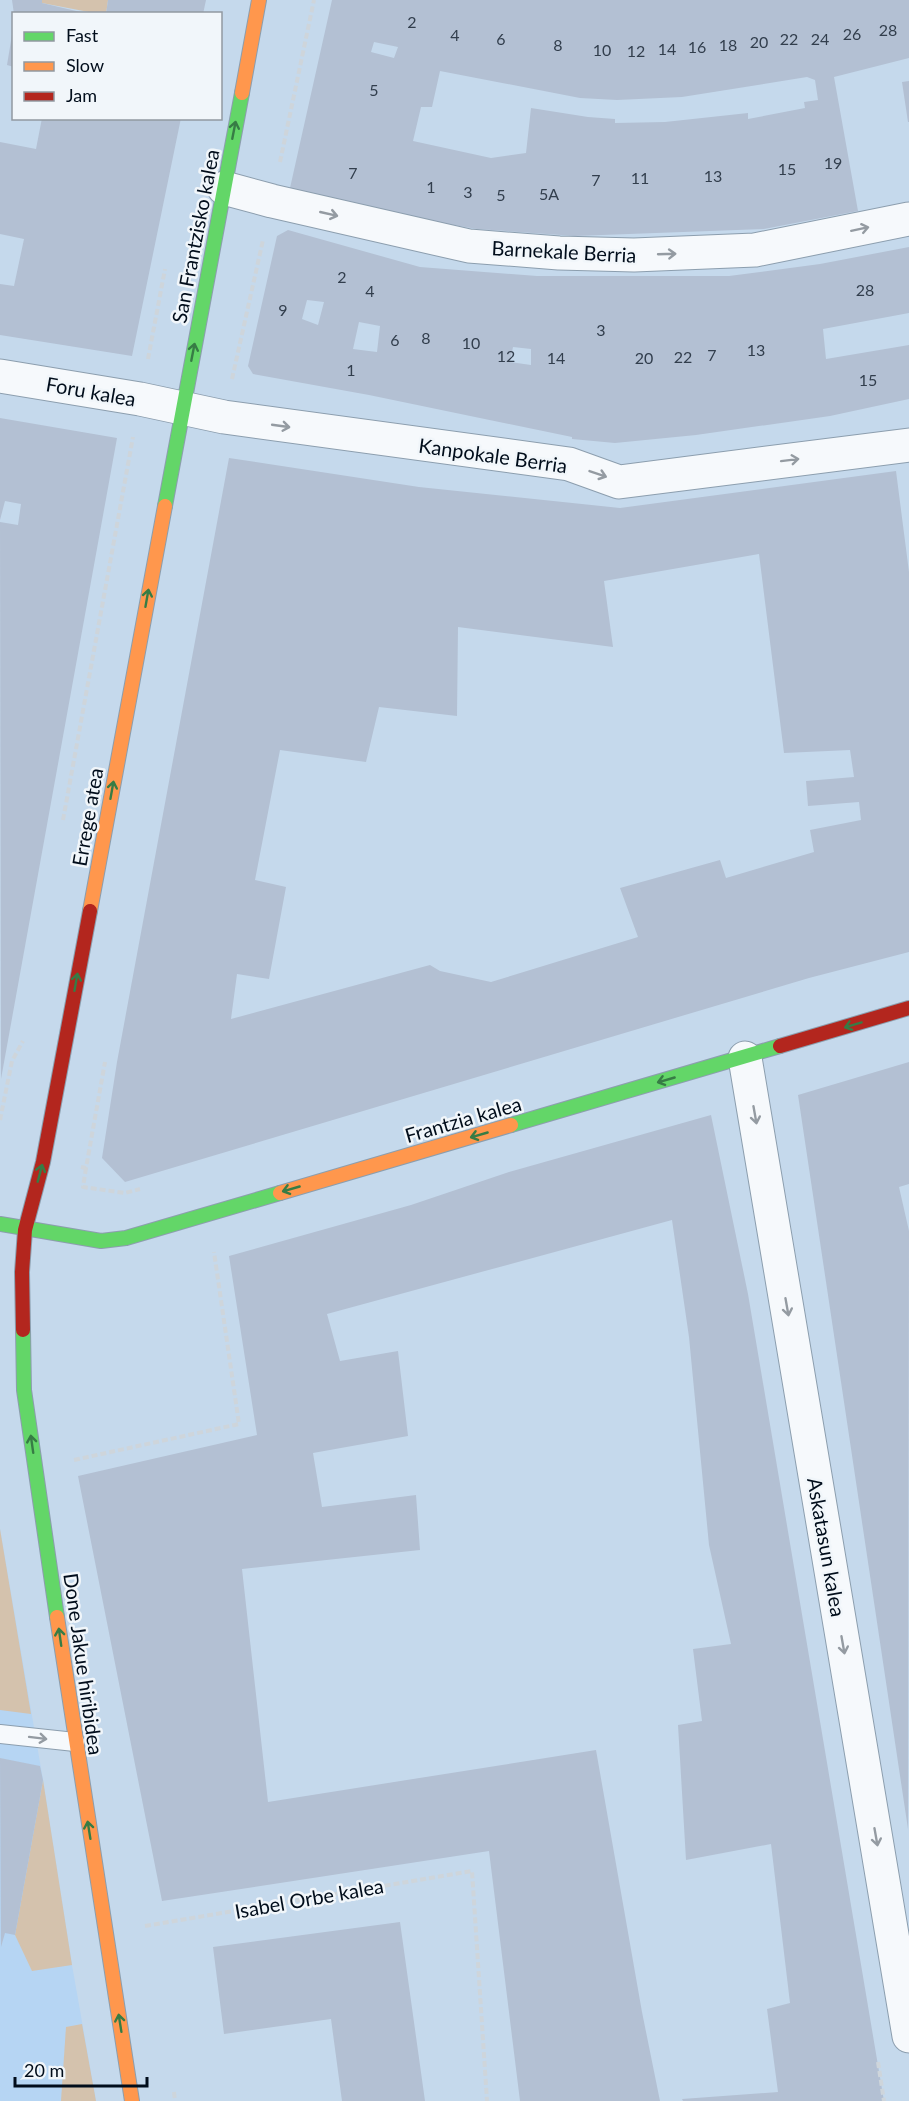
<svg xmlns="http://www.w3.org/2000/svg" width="909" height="2101" font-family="Lato,sans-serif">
	<rect width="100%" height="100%" fill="#c5d9ec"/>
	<polygon fill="#b6d5f3" points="0,1529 43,1780 72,1965 96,2101 0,2101"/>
	<g fill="#d4c2ad">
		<polygon points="42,0 108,0 106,14 94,13 42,3"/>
		<polygon points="0,1529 31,1714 0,1710"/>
		<polygon points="43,1780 72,1965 32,1971 15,1935"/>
		<polygon points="82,2024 96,2101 61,2101 66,2027"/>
	</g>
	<g fill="#b3c0d3" fill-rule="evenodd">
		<polygon points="12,0 42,0 42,3 89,14 14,14"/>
		<polygon points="108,0 206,0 203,14 106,14"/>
		<path d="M 332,0 L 909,0 L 909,58 L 834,77 L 858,211 L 764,229 L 575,236 L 477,229 L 400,216 L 290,188 ZM 374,42 L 398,47 L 394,58 L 371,52 ZM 440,71 L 580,98 L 617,100 L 682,97 L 807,77 L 815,80 L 818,100 L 804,102 L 805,108 L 748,119 L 748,113 L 665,122 L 615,123 L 615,119 L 588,117 L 531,108 L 526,153 L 491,158 L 413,141 L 421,107 L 432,107 Z"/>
		<polygon points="12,35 14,36 14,67 7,65"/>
		<polygon points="909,81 909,122 908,122 902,82"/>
		<polygon points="42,118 181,118 132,356 0,335 0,284 14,286 24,239 0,234 0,142 36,149"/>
		<path d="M 288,230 L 420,267 L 537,276 L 729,276 L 820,264 L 909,247 L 909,313 L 823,329 L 826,359 L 909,345 L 909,399 L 830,416 L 696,435 L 615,443 L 572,439 L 572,437 L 369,395 L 253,374 L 248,366 L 277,236 ZM 307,300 L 324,302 L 318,325 L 302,319 ZM 359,322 L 380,326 L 377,352 L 353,349 ZM 513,347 L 531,349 L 531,365 L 510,362 Z"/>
		<polygon points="0,418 117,438 1,1079 0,522 18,525 21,504 5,501 0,520"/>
		<path d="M 229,458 L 419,487 L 620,508 L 896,471 L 909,572 L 909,952 L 809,978 L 125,1182 L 102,1158 L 117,1062 ZM 759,554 L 784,753 L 850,750 L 854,777 L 806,781 L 808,806 L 859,802 L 861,820 L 810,830 L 814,852 L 726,878 L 720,860 L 620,888 L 638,937 L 491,982 L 440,971 L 430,965 L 231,1019 L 237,974 L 269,979 L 286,887 L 255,880 L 280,750 L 366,762 L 379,707 L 457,716 L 458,627 L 613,647 L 604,581 Z"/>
		<polygon points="909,1062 909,1184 899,1187 909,1231 908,1829 798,1095"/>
		<polygon points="711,1115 748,1294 884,2101 683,2101 682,2099 778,2092 767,2009 790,2003 771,1844 686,1860 678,1725 702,1721 693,1649 731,1644 709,1545 689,1337 672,1220 327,1314 340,1361 398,1351 408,1436 313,1453 322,1507 416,1495 420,1550 242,1569 268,1802 596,1750 642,2012 660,2101 520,2101 489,1851 162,1901 78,1476 257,1435 229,1256 411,1205 509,1172"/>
		<polygon points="0,1758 40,1766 43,1780 15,1935 5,1933 1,1947"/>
		<polygon points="400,1922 425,2101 342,2101 331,2019 224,2034 213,1947"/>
	</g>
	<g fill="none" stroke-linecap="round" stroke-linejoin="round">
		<g stroke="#8c9eae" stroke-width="20">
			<polyline id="lane" points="0,1734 75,1742"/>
		</g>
		<g stroke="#8c9eae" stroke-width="35">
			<g id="street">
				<polyline points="224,188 272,201 469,246 559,253 634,255 755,250 909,219"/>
				<polyline points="0,376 140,399 224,417 569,464 619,482 909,445"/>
				<polyline points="745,1058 909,2036"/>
			</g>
		</g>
		<g stroke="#8c9eae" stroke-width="16">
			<g id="fast">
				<polyline points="165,506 242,93"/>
				<polyline points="511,1125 780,1046"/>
				<polyline points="0,1224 101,1241 126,1238 280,1193"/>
				<polyline points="23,1330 24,1390 57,1617"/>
			</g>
		</g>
		<g stroke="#8c9eae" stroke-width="16">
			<g id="slow">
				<polyline points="242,93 259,0"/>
				<polyline points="90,911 165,506"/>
				<polyline points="280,1193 511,1125"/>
				<polyline points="57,1617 132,2101"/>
			</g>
		</g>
		<g stroke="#8c9eae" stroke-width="16">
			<g id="jam">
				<polyline points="780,1046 909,1008"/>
				<polyline points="23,1330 22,1272 25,1230 43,1162 90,911"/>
			</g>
		</g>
		<g stroke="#ced5db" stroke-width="4" stroke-dasharray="6 3" stroke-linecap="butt">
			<polyline points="280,162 314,0"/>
			<polyline points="148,359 165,269"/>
			<polyline points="232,379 263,240"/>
			<polyline points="63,820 133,437"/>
			<polyline points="0,1120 12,1061 23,1041"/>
			<polyline points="81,1167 86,1168 105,1062"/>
			<polyline points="86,1168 83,1187 125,1193 140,1189"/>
			<polyline points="74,1460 239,1424 214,1252"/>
			<polyline points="145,1926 472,1871 487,2101"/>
			<polyline points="878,2062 884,2101"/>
			<polyline points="174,2092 175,2101"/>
		</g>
		<use href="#lane" stroke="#f6f9fc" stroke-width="18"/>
		<use href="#street" stroke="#f6f9fc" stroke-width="33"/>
		<use href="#fast" stroke="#63d668" stroke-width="14"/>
		<use href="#slow" stroke="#ff974d" stroke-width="14"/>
		<use href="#jam" stroke="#b3261e" stroke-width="14"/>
	</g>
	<defs><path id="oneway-shaft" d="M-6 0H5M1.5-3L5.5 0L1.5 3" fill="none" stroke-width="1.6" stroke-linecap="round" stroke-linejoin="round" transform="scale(1.5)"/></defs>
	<g stroke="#377c45">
		<use href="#oneway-shaft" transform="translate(234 130) rotate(-79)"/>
		<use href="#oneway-shaft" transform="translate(193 352) rotate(-79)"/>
		<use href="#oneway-shaft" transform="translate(147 598) rotate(-80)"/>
		<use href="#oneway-shaft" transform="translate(112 790) rotate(-80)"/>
		<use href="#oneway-shaft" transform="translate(76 982) rotate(-80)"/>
		<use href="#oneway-shaft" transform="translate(853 1025) rotate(163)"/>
		<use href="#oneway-shaft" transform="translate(666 1080) rotate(164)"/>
		<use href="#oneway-shaft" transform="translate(479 1135) rotate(164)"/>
		<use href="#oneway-shaft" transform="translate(40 1173) rotate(-75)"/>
		<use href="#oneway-shaft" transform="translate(291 1189) rotate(164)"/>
		<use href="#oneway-shaft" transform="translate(32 1444) rotate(-98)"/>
		<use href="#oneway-shaft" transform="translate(60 1637) rotate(-98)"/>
		<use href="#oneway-shaft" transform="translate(89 1830) rotate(-99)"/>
		<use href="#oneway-shaft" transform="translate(120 2023) rotate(-99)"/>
	</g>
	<g stroke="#949ba2">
		<use href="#oneway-shaft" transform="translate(329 214) rotate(13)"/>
		<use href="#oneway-shaft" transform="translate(860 229) rotate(-12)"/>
		<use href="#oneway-shaft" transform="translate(667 254) rotate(-2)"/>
		<use href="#oneway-shaft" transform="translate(281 426) rotate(8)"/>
		<use href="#oneway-shaft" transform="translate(790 460) rotate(-7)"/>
		<use href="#oneway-shaft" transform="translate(598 474) rotate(19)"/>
		<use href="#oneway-shaft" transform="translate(755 1115) rotate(80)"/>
		<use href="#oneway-shaft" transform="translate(787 1307) rotate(80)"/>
		<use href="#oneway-shaft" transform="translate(843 1645) rotate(80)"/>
		<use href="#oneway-shaft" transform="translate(38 1738) rotate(7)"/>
		<use href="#oneway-shaft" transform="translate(876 1837) rotate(80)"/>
	</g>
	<g text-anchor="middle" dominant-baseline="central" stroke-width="5" stroke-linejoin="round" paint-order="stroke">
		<g font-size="16" fill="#323e4d">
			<text x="412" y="21">2</text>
			<text x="888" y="29">28</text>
			<text x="852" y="33">26</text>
			<text x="455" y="34">4</text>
			<text x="501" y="38">6</text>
			<text x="789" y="38">22</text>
			<text x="820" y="38">24</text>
			<text x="759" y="41">20</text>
			<text x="558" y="44">8</text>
			<text x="728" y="44">18</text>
			<text x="697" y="46">16</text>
			<text x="667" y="48">14</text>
			<text x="602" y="49">10</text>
			<text x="636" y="50">12</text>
			<text x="374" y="89">5</text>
			<text x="833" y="162">19</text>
			<text x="787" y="168">15</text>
			<text x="353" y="172">7</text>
			<text x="713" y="175">13</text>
			<text x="640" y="177">11</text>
			<text x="596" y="179">7</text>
			<text x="431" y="186">1</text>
			<text x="468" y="191">3</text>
			<text x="549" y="193">5A</text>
			<text x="501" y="194">5</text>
			<text x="342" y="276">2</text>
			<text x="865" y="289">28</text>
			<text x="370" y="290">4</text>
			<text x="283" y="309">9</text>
			<text x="601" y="329">3</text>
			<text x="426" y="337">8</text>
			<text x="395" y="339">6</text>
			<text x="471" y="342">10</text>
			<text x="756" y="349">13</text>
			<text x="712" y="354">7</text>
			<text x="506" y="355">12</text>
			<text x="683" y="356">22</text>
			<text x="556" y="357">14</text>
			<text x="644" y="357">20</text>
			<text x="351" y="369">1</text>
			<text x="868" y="379">15</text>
		</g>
		<g font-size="20" fill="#010d1b" stroke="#f1f6fa">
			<text transform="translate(195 236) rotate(-79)">San Frantzisko kalea</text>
			<text transform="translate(564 251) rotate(3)">Barnekale Berria</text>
			<text transform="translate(91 391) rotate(10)">Foru kalea</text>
			<text transform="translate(493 455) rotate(8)">Kanpokale Berria</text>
			<text transform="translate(87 817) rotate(-80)">Errege atea</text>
			<text transform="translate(463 1119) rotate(-16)">Frantzia kalea</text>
			<text transform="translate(827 1547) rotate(80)">Askatasun kalea</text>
			<text transform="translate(84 1664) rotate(82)">Done Jakue hiribidea</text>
			<text transform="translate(309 1898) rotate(-10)">Isabel Orbe kalea</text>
		</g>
	</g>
	<rect x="12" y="12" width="210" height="108" fill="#f1f6fa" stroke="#9199a1" stroke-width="1.5"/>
	<rect x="24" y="32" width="30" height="9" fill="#63d668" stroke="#9199a1" stroke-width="1.5"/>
	<text x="66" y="42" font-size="18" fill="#010d1b">Fast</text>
	<rect x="24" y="62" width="30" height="9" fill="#ff974d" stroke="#9199a1" stroke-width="1.5"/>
	<text x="66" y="72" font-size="18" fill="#010d1b">Slow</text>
	<rect x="24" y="92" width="30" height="9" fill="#b3261e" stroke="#9199a1" stroke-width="1.5"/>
	<text x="66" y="102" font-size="18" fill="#010d1b">Jam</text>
	<path d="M15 2077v9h132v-9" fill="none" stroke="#010d1b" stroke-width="3"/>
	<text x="24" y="2077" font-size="18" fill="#010d1b" stroke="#f1f6fa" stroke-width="4.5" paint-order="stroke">20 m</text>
</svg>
